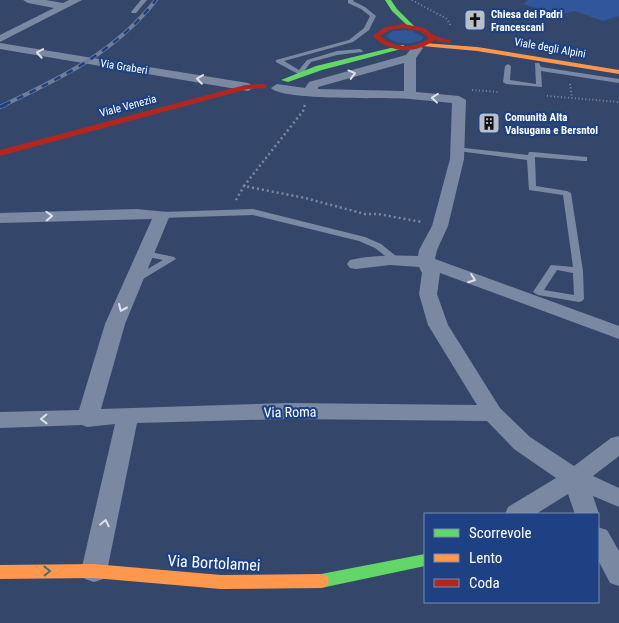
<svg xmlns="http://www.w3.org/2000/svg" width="619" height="623" font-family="'Roboto Condensed',sans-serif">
	<rect width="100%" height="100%" fill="#34476b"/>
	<g fill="#31579a">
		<polygon points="528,0 619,0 619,16 603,21 575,11 558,15 523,4"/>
		<path d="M 410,30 L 423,37 L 423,39 C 412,45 395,45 386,36 L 393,31 Z"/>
	</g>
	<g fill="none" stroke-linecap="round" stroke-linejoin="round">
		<g stroke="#7a88a1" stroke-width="2" stroke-dasharray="1 2.5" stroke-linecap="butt">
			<polyline points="412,0 447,19 451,26"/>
			<polyline points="570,84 572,98"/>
			<polyline points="472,90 499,92"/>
			<polyline points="547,96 619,102"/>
		</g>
		<g stroke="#7a88a1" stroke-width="2.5" stroke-dasharray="2 3" stroke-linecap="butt">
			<polyline points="305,105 303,111 244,186 305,198 365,214 378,214 422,222"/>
			<polyline points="236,200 244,186"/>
		</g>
		<g fill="#7a88a1" fill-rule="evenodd">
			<polygon points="141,0 147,0 136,13 132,13 131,12"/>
			<polygon points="348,0 354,0 353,1 365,7 376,16 369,30 353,42 284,61 299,70 307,60 337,51 360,49 363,51 362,52 337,55 311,62 302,74 300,75 276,62 276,60 349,40 364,28 370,16 361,9 348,3"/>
			<polygon points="535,63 539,63 541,67 619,79 619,83 541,71 542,87 506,84 503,82 505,66 508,64 511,66 510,80 536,84"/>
			<path d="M 455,147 L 528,155 L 529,152 L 532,152 L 587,157 L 587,161 L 584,161 L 535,157 L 535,158 L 536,186 L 567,191 L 571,193 L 583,271 L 584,299 L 582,301 L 579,302 L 538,295 L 533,292 L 551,265 L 573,267 L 563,195 L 529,190 L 527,160 L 458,151 L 454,149 ZM 557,270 L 573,273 L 574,295 L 544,290 Z"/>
			<polygon points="253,209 365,237 381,244 401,260 399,262 393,262 375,248 359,241 253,215 162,218 158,215 162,212"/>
			<polygon points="146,251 174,257 176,259 138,282 132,282 130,280 132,278 163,260 143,256 141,254"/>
		</g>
		<g fill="#7a88a1" fill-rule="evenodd">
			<polygon points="23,0 46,0 63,3 69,0 82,0 0,42 0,35 54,8 28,3"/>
			<polygon points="0,43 248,83 254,87 248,91 0,49"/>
			<path d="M 417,45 L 423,48 L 416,58 L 416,92 L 459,96 L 466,100 L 464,159 L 448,226 L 437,250 L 435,259 L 619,326 L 619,339 L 440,273 L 437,294 L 448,325 L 500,408 L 530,437 L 574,466 L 611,438 L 619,436 L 619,456 L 593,476 L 619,488 L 619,507 L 593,496 L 599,514 L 598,517 L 598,514 L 575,514 L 568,494 L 536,514 L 505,514 L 508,507 L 556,478 L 514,449 L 487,421 L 288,419 L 137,423 L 107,571 L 103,579 L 94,582 L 85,579 L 81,571 L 115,424 L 87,427 L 82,425 L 0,428 L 0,412 L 79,410 L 105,324 L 152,219 L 0,223 L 0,213 L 136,209 L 168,212 L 170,215 L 125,324 L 101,409 L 288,403 L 477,405 L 428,325 L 419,294 L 422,273 L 419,267 L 390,265 L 356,269 L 350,268 L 347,264 L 350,260 C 372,255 395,255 418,256 L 419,250 L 432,226 L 450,159 L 452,103 C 438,102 424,100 410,99 C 388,97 282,101 271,88 L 277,84 L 305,88 L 309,82 L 406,55 L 413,46 ZM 404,63 L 404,91 L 318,89 L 318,87 Z"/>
			<polygon points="598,527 607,530 619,551 619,586 610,583 598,560"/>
		</g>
		<g fill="#63d668" fill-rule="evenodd">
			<polygon points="385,0 391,0 397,9 414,26 414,28 410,28 392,11"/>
			<polygon points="403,45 406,47 405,48 322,70 288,82 281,80 316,66"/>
			<polygon points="425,554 425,566 321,588 315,586 313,581 315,576 321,574"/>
		</g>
		<g fill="#ff974d" fill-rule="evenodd">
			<polygon points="424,43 477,47 619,70 619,74 477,51 422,46 422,44"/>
			<polygon points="94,564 221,575 321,574 327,576 329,581 327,586 321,588 221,589 94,578 0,579 0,565"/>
		</g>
		<g fill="#b3261e" fill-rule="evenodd">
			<path d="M 404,24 L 424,28 L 435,36 L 452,41 L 449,43 L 434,40 C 416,55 388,53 373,36 L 385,27 ZM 404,28 L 420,31 L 429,38 C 414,50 394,48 380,36 L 389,30 Z"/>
			<polygon points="263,84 266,84 266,88 248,89 0,156 0,150 245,85"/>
		</g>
		<g stroke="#707e99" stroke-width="4">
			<path id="rail-far1" d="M 4,105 C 63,77 115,52 156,0"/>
		</g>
		<g stroke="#707e99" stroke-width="4.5">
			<polyline id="rail" points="0,107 7,104"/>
		</g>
		<use href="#rail-far1" stroke="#1d4182" stroke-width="2.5" stroke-dasharray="7" stroke-linecap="butt"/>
		<use href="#rail" stroke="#1d4182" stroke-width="3" stroke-dasharray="9" stroke-linecap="butt"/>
	</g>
	<defs><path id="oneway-chevron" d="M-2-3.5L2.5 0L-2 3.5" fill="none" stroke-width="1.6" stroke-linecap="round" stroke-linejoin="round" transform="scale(1.25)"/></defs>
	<g stroke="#dee1e8">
		<use href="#oneway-chevron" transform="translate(40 53) rotate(-170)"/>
		<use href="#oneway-chevron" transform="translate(352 74) rotate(-15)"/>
		<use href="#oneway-chevron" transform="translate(200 79) rotate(-172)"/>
		<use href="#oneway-chevron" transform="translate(435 98) rotate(-174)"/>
		<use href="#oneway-chevron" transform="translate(49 216) rotate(-2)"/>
		<use href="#oneway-chevron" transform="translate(472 279) rotate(20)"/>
		<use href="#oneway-chevron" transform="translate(122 308) rotate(114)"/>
		<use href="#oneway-chevron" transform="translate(44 419) rotate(179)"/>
		<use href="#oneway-chevron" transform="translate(105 523) rotate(-78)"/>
	</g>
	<use stroke="#367579" href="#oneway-chevron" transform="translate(47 571) rotate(-1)"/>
	<defs>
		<g id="church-square" transform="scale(1.125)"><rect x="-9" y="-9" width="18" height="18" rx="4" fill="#b8bfcb" stroke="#1d4182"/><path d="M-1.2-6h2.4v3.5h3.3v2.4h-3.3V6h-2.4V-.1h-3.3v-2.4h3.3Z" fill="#111"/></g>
		<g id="building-square" transform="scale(1.125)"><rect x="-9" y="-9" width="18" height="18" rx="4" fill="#b8bfcb" stroke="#1d4182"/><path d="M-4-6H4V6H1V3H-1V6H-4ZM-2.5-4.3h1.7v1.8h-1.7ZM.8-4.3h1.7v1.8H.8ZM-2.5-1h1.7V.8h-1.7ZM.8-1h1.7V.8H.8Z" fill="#111"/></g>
	</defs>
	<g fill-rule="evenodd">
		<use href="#church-square" x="475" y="20"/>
		<use href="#building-square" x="489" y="123"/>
	</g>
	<g text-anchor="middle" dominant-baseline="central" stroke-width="4.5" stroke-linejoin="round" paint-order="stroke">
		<g font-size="11" font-weight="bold" fill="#fff" stroke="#1d4182" text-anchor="start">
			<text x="491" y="14">Chiesa dei Padri<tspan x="491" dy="13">Francescani</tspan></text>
			<text x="505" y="117">Comunità Alta<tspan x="505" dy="13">Valsugana e Bersntol</tspan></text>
		</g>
		<g font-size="11" fill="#fff" stroke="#1d4182">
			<text transform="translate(550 48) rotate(10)">Viale degli Alpini</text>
			<text transform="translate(124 67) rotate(9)">Via Graberi</text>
			<text transform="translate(128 106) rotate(-15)">Viale Venezia</text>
		</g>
		<g font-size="14" fill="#fff" stroke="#1d4182">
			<text transform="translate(290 412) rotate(-1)">Via Roma</text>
		</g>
		<g font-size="16" fill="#fff" stroke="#1d4182">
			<text transform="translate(214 563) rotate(3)">Via Bortolamei</text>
		</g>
	</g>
	<rect x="424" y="513" width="175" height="90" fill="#1d4182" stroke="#778db4"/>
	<rect x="434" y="529" width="25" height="8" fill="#63d668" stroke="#778db4"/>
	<text x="469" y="538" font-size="15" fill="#ffffff">Scorrevole</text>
	<rect x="434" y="554" width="25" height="8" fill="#ff974d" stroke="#778db4"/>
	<text x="469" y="563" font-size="15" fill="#ffffff">Lento</text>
	<rect x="434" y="579" width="25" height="8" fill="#b3261e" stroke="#778db4"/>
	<text x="469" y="588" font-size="15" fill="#ffffff">Coda</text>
</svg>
